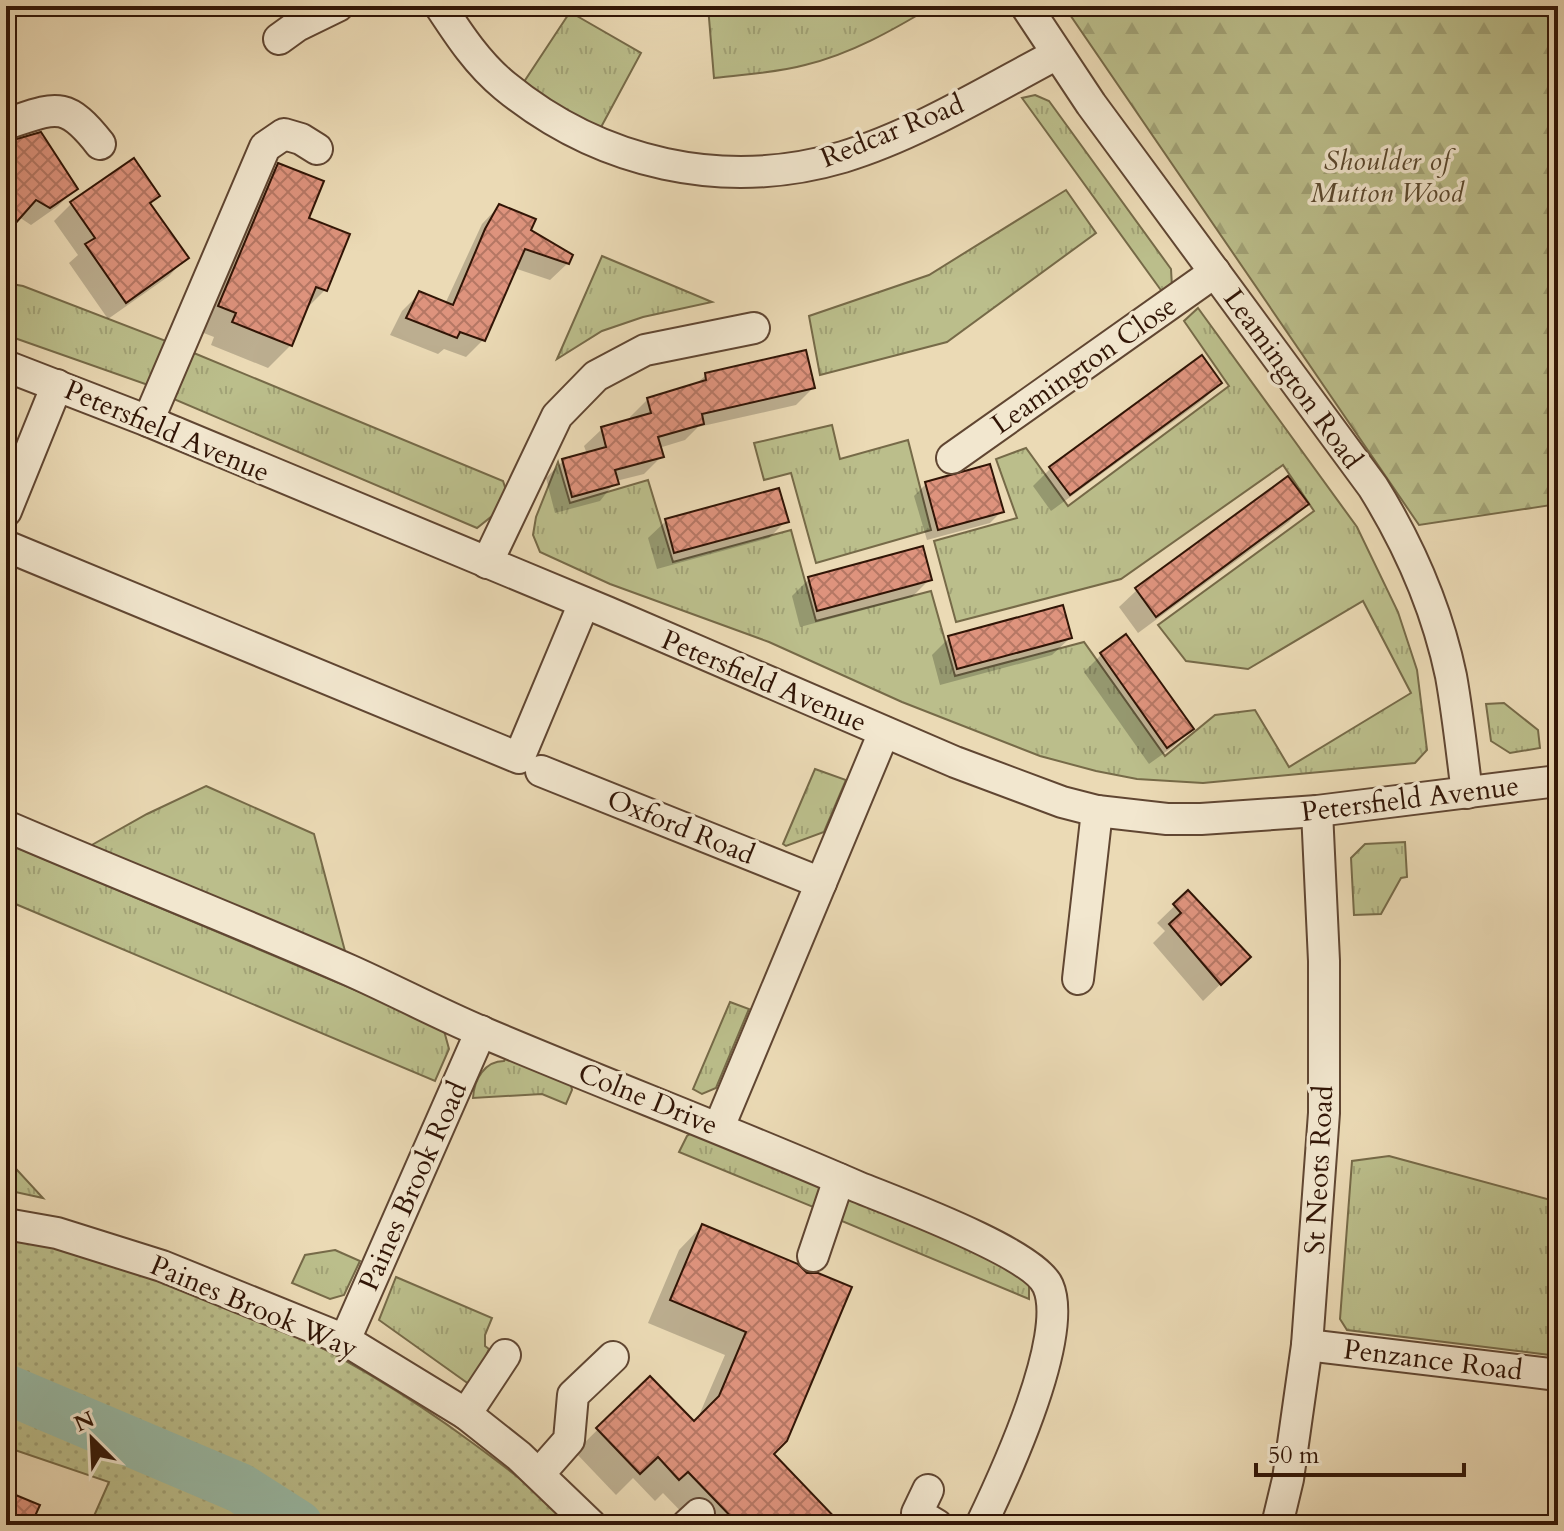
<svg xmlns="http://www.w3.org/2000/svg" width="1564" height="1531" font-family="Cardo,serif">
	<defs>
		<pattern id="grass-tufts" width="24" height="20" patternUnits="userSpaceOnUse" patternTransform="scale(2)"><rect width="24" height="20" fill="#bbbe8b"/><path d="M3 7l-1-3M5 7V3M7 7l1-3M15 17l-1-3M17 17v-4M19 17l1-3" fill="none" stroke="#a1a276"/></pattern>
		<pattern id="forest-firs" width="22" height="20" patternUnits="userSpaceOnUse" patternTransform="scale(2)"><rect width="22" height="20" fill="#bbbe8b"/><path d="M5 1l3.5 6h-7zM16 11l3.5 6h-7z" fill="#a1a276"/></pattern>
		<pattern id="park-dots" width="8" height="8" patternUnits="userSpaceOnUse" patternTransform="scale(2)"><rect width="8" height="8" fill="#bbbe8b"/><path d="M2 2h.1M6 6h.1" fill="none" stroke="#a1a276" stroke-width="1.8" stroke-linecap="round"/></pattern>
		<pattern id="building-cross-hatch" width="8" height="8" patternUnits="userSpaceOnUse" patternTransform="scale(2)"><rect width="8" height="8" fill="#de937d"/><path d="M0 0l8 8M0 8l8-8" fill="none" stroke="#b57764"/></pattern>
	</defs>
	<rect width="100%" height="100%" fill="#ebdab5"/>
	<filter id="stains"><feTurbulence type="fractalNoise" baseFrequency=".0025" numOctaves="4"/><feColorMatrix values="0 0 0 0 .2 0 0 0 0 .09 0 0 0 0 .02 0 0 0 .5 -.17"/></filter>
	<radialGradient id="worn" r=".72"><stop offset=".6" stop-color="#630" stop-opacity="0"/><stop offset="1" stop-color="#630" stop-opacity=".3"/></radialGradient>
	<g fill="url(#grass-tufts)" stroke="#766a48" stroke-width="2">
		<path d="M 708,6 L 933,6 C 893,30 851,54 805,65 C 776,73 744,74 714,78 Z"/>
		<polygon points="570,12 641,53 593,142 516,94"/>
		<polygon points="1035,95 1049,101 1171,269 1172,287 1163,293 1022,98"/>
		<polygon points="1066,190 1096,233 947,342 820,375 809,316 929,275"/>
		<polygon points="602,256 712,302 643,317 602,331 557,359"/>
		<polygon points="6,283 23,286 166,341 148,385 6,335"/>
		<polygon points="1198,308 1357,527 1398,612 1417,670 1427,750 1415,763 1203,783 1137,779 1096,771 1040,756 902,702 769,642 610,584 540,552 533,535 536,517 558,462 570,503 648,480 673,562 791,530 816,621 931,591 955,676 1084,642 1165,756 1215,715 1255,710 1289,767 1411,693 1363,601 1248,669 1186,661 1158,625 1314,511 1283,465 1121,579 956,622 934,541 1017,518 996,459 1026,448 1068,506 1229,386 1184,321"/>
		<polygon points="189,351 503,481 507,493 497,512 477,528 169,397"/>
		<polygon points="832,425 840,459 908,440 931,530 816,563 791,473 764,480 754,443"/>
		<polygon points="1504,703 1538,730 1540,748 1510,753 1491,741 1486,704"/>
		<polygon points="815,769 846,780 824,832 786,846 783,844"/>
		<polygon points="206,786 314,834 350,970 74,855 147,814"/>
		<polygon points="1405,842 1407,877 1401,878 1381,914 1354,915 1351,858 1365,844"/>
		<polygon points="6,843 443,1027 449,1049 435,1081 6,900"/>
		<polygon points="730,1002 749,1009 716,1088 702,1094 693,1089"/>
		<path d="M 508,1054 L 570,1080 L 572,1090 L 566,1104 L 542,1094 L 473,1098 C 474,1079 485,1061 504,1061 Z"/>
		<polygon points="693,1132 819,1186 822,1196 818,1209 679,1152 687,1136"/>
		<polygon points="1389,1156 1558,1202 1558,1356 1347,1330 1340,1319 1352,1161"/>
		<polygon points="6,1158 43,1198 6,1190"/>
		<polygon points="846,1197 1015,1268 1029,1282 1029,1299 837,1219"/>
		<polygon points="335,1250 360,1261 344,1295 330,1299 292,1283 305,1255"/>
		<polygon points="396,1277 492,1318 485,1335 485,1346 489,1349 473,1387 379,1320"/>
	</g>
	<polygon fill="url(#forest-firs)" stroke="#766a48" stroke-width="2" points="1064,6 1543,6 1558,41 1558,504 1419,525"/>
	<path fill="url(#park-dots)" stroke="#766a48" stroke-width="2" d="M 6,1237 C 32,1242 58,1246 83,1253 C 224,1292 357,1357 474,1444 C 508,1469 543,1495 572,1525 L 90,1525 L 109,1482 L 6,1447 Z"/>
	<g fill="#0003">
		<polygon points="6,143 75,189 58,206 31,225 19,217 6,231"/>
		<polygon points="278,165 306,219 325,290 305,310 291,345 268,368 211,345 214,337 196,330 255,188"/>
		<polygon points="158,196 149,205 186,258 169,276 108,319 69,263 78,255 54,221 72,203"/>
		<polygon points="499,206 568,263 550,280 514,268 483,340 466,357 444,349 438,354 390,335 402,311 419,294 445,304 482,224"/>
		<polygon points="1202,358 1220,383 1203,400 1051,511 1033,486 1050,469"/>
		<polygon points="706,375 813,388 796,405 698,427 685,440 659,448 662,456 644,474 616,481 600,501 555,513 546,478 563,461 587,454 584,446 602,429 632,421 630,417 648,399 695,385"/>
		<polygon points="989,466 1002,511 990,523 927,540 914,496 926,484"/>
		<polygon points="1306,504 1289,522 1138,633 1119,607 1137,590"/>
		<polygon points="666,521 786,521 769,538 657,569 648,538"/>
		<polygon points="809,579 930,579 912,597 800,627 792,596"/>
		<polygon points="1126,637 1191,729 1174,746 1149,764 1084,672 1101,655"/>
		<polygon points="949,638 1070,638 1052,655 940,685 932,655"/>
		<polygon points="1188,893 1231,974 1203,1001 1153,943 1165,931 1157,923"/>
		<polygon points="702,1226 796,1266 771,1454 839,1525 694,1525 663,1493 655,1501 633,1478 616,1495 575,1452 650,1378 694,1424 697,1420 725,1355 648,1323 679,1250"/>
	</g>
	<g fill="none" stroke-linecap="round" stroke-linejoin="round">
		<polyline stroke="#99bba7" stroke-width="50" points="6,1389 240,1488 298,1525"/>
	</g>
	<g fill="url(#building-cross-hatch)" stroke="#311506" stroke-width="2">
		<polygon points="41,132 78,189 50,208 36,200 6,234 6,142"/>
		<polygon points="134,158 160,196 150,203 189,258 126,303 85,244 95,238 70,202"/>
		<polygon points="278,163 324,181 309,218 350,234 327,291 316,287 292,346 232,322 236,313 218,306"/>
		<polygon points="499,204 536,219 531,230 573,255 569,264 525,249 485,341 460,332 457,338 406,318 419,291 453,305 485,229"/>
		<polygon points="806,350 815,388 702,414 704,424 658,437 664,457 615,470 619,484 572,497 562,459 606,447 601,427 651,413 647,398 706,380 705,373"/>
		<polygon points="1202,355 1222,383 1070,495 1049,467"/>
		<polygon points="990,464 1004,512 938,530 925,482"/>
		<polygon points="1288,476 1309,504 1156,617 1135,588"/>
		<polygon points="779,488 789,522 674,553 665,519"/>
		<polygon points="923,546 932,580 817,611 808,577"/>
		<polygon points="1063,605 1072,638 957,669 948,636"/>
		<polygon points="1126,634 1194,729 1167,748 1100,653"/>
		<polygon points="1188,890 1251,957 1221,985 1169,924 1181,913 1173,904"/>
		<polygon points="702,1224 798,1264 807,1273 818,1273 852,1287 787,1441 774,1454 842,1525 739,1525 688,1472 679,1480 658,1457 640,1474 596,1428 650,1376 694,1421 719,1396 746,1332 670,1300"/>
		<polygon points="6,1491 40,1505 31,1525 6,1525"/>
	</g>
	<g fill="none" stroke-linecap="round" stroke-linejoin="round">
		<g stroke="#604632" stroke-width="34">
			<g id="minor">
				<path d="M 440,6 C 459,35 478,64 505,86 C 600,164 724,192 843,157 C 916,135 989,90 1057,54"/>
				<path d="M 1026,6 L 1091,104 L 1373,487 C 1409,545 1437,609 1451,676 C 1458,715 1462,754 1467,793"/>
				<polyline points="279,39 297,26 338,6"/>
				<path d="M 6,124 C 55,108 65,99 100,144"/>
				<polyline points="6,366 148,421 607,612 955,762 1062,802 1097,811 1167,819 1201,819 1317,811 1558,781"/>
				<polyline points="148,421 265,147 284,134 301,139 317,149"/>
				<polyline points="952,458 1215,272"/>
				<polyline points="6,511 57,385"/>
				<polyline points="6,546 519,758 584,603"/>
				<polyline points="487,563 557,416 596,376 645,350 754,328"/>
				<polyline points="541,771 821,883"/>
				<path d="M 6,826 C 120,875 235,920 349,970 C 394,990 437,1013 482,1032 C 607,1085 734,1133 858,1187 C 897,1203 1034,1253 1048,1286 C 1070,1336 1004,1477 981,1525"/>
				<polyline points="1078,979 1097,811"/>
				<polyline points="719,1127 884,732"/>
				<polyline points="6,1224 57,1233 162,1266 345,1340 466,1414 519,1456 591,1525"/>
				<polyline points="813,1256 839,1179"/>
				<polyline points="345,1340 481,1031"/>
				<polyline points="1307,1345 1558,1375"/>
				<polyline points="466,1414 505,1355"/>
				<polyline points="539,1474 569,1440 573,1395 613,1357"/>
				<polyline points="928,1490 917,1513 937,1525"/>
				<polyline points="687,1525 699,1514"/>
				<polyline points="1277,1525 1288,1479 1307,1345 1324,1113 1324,961 1317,811"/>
			</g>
		</g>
		<use href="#minor" stroke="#f2e7cf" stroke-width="30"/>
	</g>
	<g text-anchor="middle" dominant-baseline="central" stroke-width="7" stroke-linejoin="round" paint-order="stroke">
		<g font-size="28" fill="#311506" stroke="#f2e7cf">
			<text transform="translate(892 131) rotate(-22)">Redcar Road</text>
			<text transform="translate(1084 365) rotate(-35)">Leamington Close</text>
			<text transform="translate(1293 379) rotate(54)">Leamington Road</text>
			<text transform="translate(167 431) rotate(23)">Petersfield Avenue</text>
			<text transform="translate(764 681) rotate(23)">Petersfield Avenue</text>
			<text transform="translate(1410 799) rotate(-7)">Petersfield Avenue</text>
			<text transform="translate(681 827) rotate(22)">Oxford Road</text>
			<text transform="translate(648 1099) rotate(22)">Colne Drive</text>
			<text transform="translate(1319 1170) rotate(-87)">St Neots Road</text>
			<text transform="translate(413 1186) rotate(-66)">Paines Brook Road</text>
			<text transform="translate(254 1307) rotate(23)">Paines Brook Way</text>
			<text transform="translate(1433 1360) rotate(7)">Penzance Road</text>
		</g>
		<g font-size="28" font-style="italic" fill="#5a482e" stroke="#f2e7cf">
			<text x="1387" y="161">Shoulder of<tspan x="1387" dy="32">Mutton Wood</tspan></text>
		</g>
	</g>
	<rect width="1564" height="1531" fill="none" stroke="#ebdab5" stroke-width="32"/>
	<rect x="8" y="8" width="1548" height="1515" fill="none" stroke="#311506" stroke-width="4"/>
	<rect x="16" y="16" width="1532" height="1499" fill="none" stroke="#311506" stroke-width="2"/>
	<g transform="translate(92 1439) rotate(336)" stroke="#f2e7cf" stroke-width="6" paint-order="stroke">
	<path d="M0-6L14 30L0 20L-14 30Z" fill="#311506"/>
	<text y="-12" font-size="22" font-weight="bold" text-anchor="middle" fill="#311506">N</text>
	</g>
	<path d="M1256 1463v12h208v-12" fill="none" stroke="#311506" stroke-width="4"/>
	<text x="1268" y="1463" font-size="24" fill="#311506" stroke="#f2e7cf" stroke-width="6" paint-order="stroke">50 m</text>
	<rect width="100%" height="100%" filter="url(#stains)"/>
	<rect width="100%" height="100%" fill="url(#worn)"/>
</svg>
